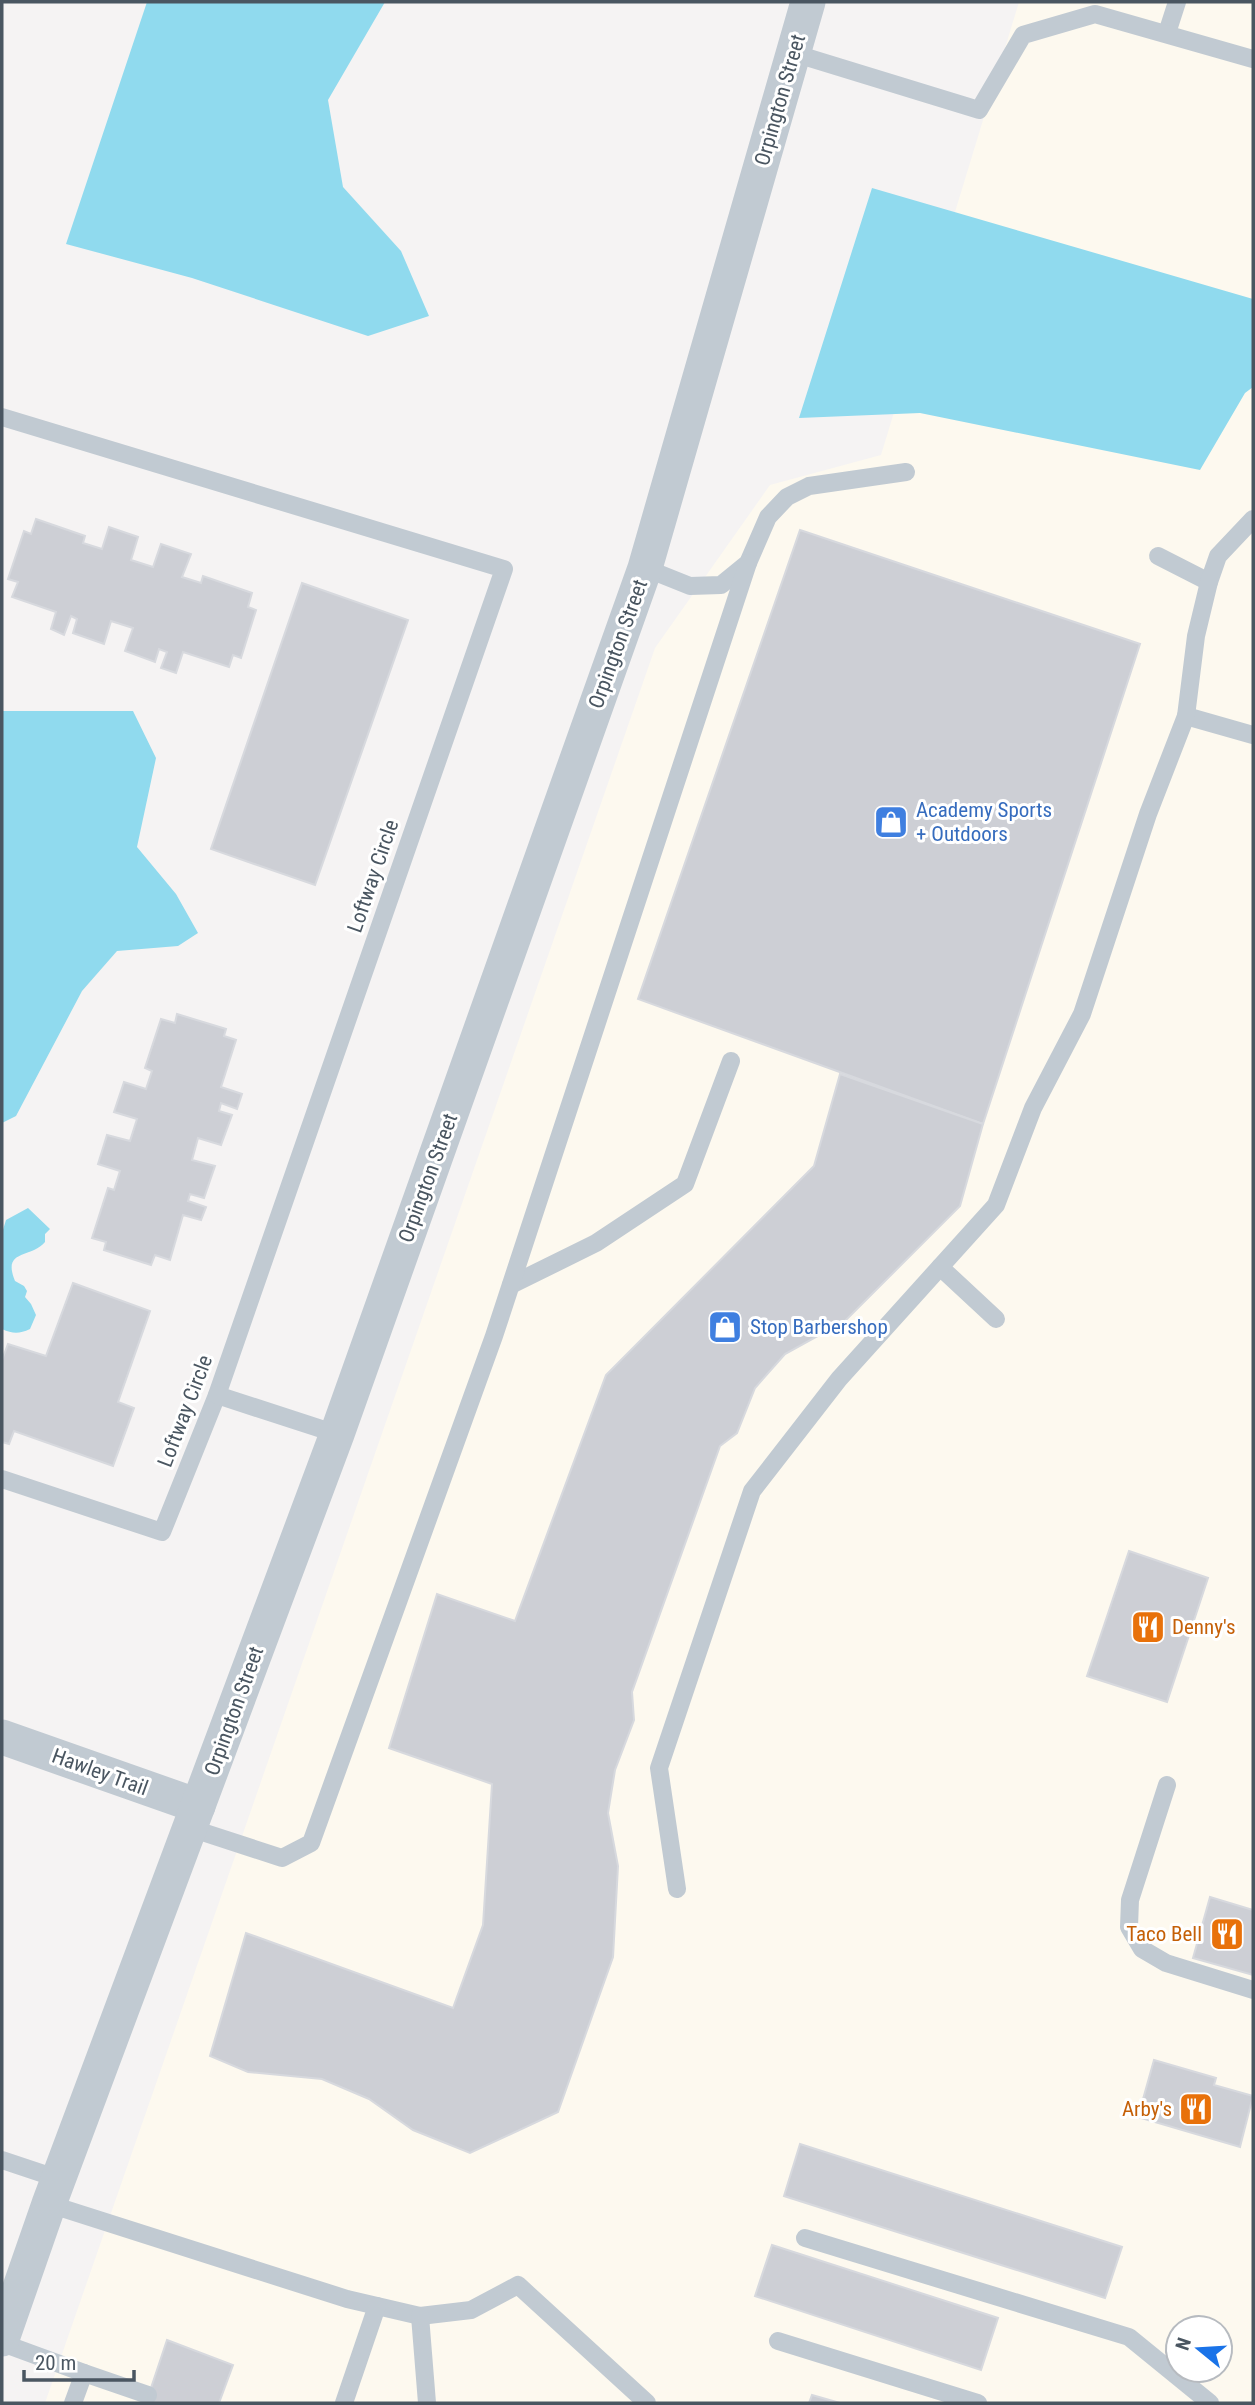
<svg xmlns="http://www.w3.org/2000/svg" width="1255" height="2405" font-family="'Roboto Condensed',sans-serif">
	<rect width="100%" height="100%" fill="#f5f3f3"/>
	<path fill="#fdf9ef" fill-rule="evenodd" d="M 1019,2 L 1253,2 L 1253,2403 L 45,2403 L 655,648 L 770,485 L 881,455 ZM 1178,2328 L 1220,2328 L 1220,2370 L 1178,2370 Z"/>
	<g fill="#90daee">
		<polygon points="147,2 385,2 328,100 343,187 401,251 429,316 368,336 192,278 66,244"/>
		<polygon points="872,188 1253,299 1253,387 1245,393 1200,470 920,413 799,418"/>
		<polygon points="2,711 133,711 156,758 137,847 176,894 198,933 178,946 117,951 82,991 16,1116 2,1123"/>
		<path d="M 28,1208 L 50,1229 L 45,1234 L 45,1242 C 30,1259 2,1249 15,1281 L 24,1286 L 27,1291 L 25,1297 L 31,1304 L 36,1315 L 30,1329 C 19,1334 13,1334 2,1329 L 2,1233 L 6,1220 Z"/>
	</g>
	<g fill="#cdcfd5" stroke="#d7d9de" stroke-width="2">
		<polygon points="36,519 85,536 83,543 102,549 109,527 138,537 131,560 153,567 161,544 191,554 182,577 201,583 203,576 252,593 248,607 256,610 241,658 233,655 229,667 183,652 176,673 161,668 167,652 159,649 155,662 125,651 133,628 111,621 104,644 73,633 77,619 71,616 64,635 51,629 56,612 12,597 18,582 8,579 24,531 31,534"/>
		<polygon points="800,530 1140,644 983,1124 638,999"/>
		<polygon points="302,583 408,620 315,885 211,849"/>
		<polygon points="177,1014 226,1029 224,1036 236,1040 221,1087 242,1094 237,1109 221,1103 219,1111 232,1115 221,1145 198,1138 192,1160 215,1166 204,1198 190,1194 188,1201 206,1207 201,1220 183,1215 170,1260 155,1255 151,1265 104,1250 106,1242 92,1238 108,1188 114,1190 120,1171 98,1164 107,1135 130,1141 137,1119 114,1112 124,1082 146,1089 152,1071 145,1068 161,1019 175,1023"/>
		<polygon points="840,1074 983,1124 960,1206 845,1321 785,1354 755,1388 737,1433 720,1446 632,1692 634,1720 615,1770 608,1813 618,1866 613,1957 558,2112 470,2153 413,2130 369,2099 322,2079 248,2072 210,2056 246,1933 453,2008 483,1925 492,1784 389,1748 437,1594 515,1621 606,1375 814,1166"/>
		<polygon points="73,1283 150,1311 118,1402 134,1408 113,1466 14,1431 9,1444 2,1442 2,1360 8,1344 46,1356"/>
		<polygon points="1129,1551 1208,1578 1167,1702 1087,1676"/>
		<polygon points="1210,1897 1253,1910 1253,1975 1193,1958"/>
		<polygon points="1154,2060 1216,2078 1214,2085 1253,2096 1240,2147 1138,2117"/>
		<polygon points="800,2144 1122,2247 1105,2298 784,2196"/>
		<polygon points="772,2245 998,2318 981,2370 755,2296"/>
		<polygon points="167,2340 233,2365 219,2403 146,2403"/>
		<polygon points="812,2395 840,2403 809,2403"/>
	</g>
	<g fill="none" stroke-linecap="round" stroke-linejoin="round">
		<g stroke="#c1cad2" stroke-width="18">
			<polyline points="1167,33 1177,2"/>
			<polyline points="793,53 979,110 1023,35 1095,14 1253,59"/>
			<polyline points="2,417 504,569 217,1395 162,1532 2,1479"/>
			<polyline points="1158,556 1209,582"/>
			<polyline points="645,568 690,586 721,585 748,563 768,517 787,497 809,486 906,472"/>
			<polyline points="1186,716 1253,735"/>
			<polyline points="940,1267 996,1319"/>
			<polyline points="511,1285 596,1243 685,1184 731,1061"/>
			<polyline points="217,1395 337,1434"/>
			<polyline points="1167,1785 1130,1900 1129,1927 1142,1949 1166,1963 1253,1990"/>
			<polyline points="190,1828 282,1858 311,1843 494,1336 748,563"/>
			<polyline points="677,1889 659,1768 752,1491 839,1379 996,1205 1033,1108 1082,1014 1148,814 1186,716 1196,636 1209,582 1218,556 1253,519"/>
			<polyline points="2,2160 59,2179"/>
			<polyline points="49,2204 347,2299 420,2316 471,2310 518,2285 647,2403"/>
			<polyline points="805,2238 1129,2337 1210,2403"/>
			<polyline points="420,2316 427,2403"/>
			<polyline points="778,2341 978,2403"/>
			<polyline points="2,2343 84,2373 73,2403"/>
			<polyline points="84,2373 148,2395"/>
			<polyline points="344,2403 377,2306"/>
		</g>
		<g stroke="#c1cad2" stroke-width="35">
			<polyline points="2,1737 198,1806"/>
			<polyline points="2,2339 49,2204 337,1434 645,568 808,2"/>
		</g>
	</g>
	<defs>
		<g id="shop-square" transform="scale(1.75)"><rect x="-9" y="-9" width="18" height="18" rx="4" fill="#3f7fe0" stroke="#fff"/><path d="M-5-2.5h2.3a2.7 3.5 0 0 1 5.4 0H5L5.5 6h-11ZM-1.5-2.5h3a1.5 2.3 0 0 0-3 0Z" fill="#fff"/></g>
		<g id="restaurant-square" transform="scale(1.75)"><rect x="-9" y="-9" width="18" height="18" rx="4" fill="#e8710a" stroke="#fff"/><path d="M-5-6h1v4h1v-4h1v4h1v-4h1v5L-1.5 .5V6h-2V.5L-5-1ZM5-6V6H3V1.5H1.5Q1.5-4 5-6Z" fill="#fff"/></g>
	</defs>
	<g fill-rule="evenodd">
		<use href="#shop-square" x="891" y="822"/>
		<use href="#shop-square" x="725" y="1327"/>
		<use href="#restaurant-square" x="1148" y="1627"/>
		<use href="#restaurant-square" x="1227" y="1934"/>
		<use href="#restaurant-square" x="1196" y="2109"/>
	</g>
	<g text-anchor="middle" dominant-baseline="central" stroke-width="6" stroke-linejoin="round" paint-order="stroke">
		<g font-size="21" fill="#4a5661" stroke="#fff">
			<text transform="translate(780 100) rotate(-74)">Orpington Street</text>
			<text transform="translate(618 644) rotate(-70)">Orpington Street</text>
			<text transform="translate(373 876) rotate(-71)">Loftway Circle</text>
			<text transform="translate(428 1178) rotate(-70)">Orpington Street</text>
			<text transform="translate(185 1411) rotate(-69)">Loftway Circle</text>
			<text transform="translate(234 1711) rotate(-70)">Orpington Street</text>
			<text transform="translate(100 1772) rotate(20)">Hawley Trail</text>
		</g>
		<g font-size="21" fill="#366cbe" stroke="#fff" text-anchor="start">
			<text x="916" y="810">Academy Sports<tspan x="916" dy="24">+ Outdoors</tspan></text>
			<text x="750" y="1327">Stop Barbershop</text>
		</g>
		<g font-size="21" fill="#c56008" stroke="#fff" text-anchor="end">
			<text x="1172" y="1627" text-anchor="start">Denny's</text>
			<text x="1202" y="1934">Taco Bell</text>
			<text x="1172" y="2109">Arby's</text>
		</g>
	</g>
	<rect width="1255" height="2405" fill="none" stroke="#4a5661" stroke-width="7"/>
	<g transform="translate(1199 2349) rotate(288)"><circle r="33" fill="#ffffff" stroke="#b7bbc0" stroke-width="2"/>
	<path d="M0-5L12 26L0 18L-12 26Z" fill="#1a73e8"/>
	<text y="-10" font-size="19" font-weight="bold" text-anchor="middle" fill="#4a5661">N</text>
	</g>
	<path d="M24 2370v10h110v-10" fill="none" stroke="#4a5661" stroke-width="3.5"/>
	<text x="35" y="2370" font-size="21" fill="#4a5661" stroke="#ffffff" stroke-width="5" paint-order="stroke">20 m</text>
</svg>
